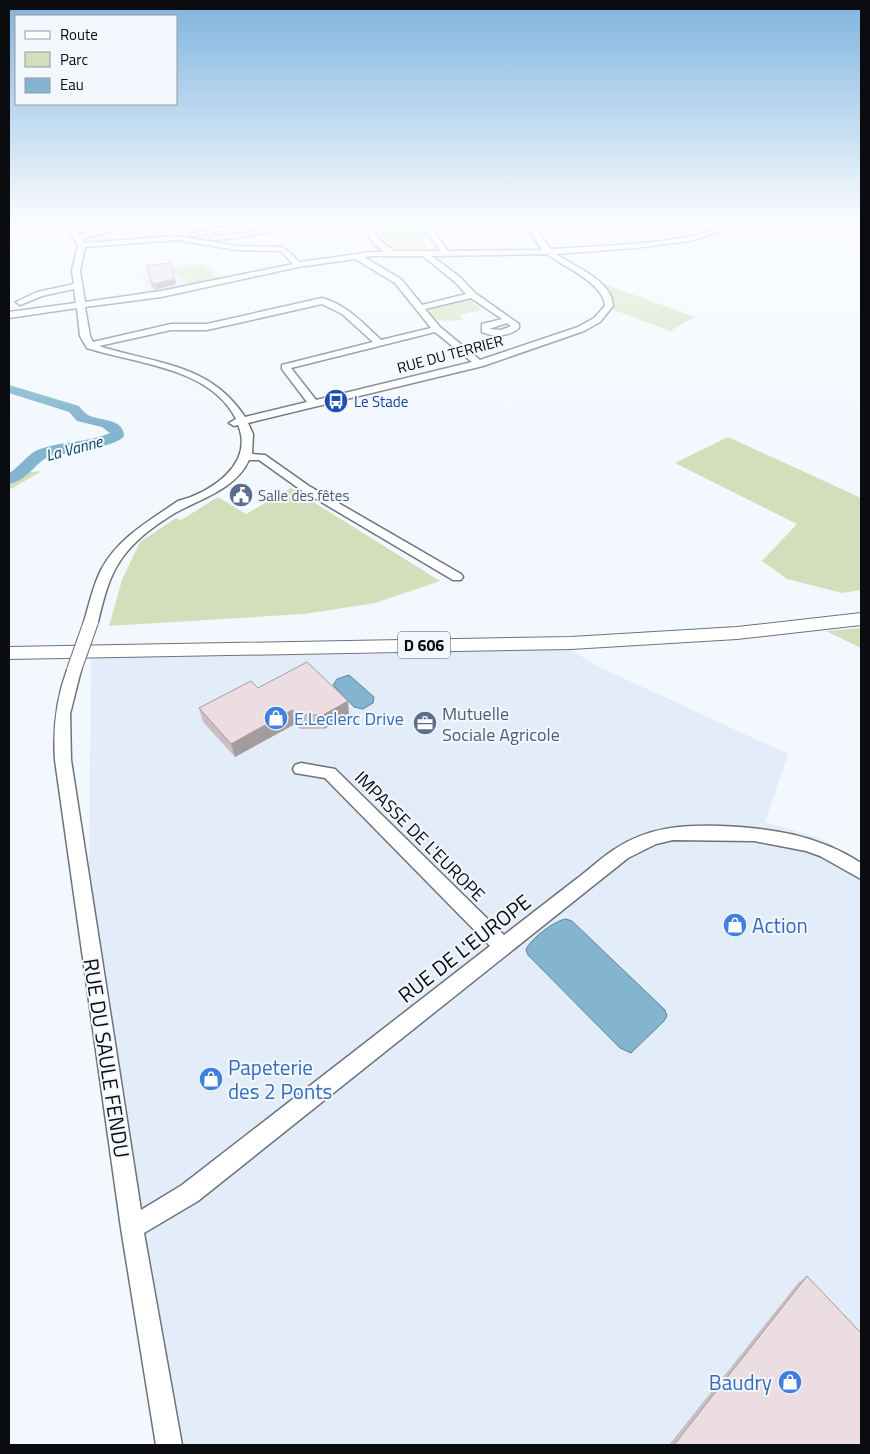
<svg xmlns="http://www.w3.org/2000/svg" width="870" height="1454" font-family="'Titillium Web',sans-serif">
	<rect width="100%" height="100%" fill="#f3f8fe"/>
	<g fill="#e3ecf9">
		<polygon points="205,262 222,279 177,288 148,293 145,291 141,268"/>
		<polygon points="568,648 595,665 788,754 765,822 819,838 861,861 861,1445 162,1445 88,965 91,655 399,654"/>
	</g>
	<g fill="#d3dfba">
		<polygon points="375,224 408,224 411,227 418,226 429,238 423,239 427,250 391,248 378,239 376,228 378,227"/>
		<polygon points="202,264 218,279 190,285 173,268 177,267 179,269"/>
		<polygon points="601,283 695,317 670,331 614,310 613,302"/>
		<path d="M 467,299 L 476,301 L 472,303 L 482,310 L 459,315 L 464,319 C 453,321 436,324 429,313 L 432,312 L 427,310 L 432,307 Z"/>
		<polygon points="728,437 861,498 861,590 842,593 787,579 762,561 797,524 675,463"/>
		<polygon points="42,471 9,490 9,474"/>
		<polygon points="291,488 440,581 375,603 304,614 109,626 122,580 140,542 176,518 181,520 218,497 246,514"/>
		<polygon points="861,628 861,648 826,631"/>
	</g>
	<g fill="#83b5d0" stroke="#5f8296">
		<polygon points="349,675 374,697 373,703 363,709 354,707 333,685 337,679"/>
		<path d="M 566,919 L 572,921 L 665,1010 L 667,1016 L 664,1021 L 631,1053 L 620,1048 L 528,955 L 526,950 C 529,940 555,920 566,919 Z"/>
	</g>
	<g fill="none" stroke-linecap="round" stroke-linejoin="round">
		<path fill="#83b5d0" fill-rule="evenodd" d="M 9,385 L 79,406 C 81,409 85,413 88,415 C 99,421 124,418 124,436 C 115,448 66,453 50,456 C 34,463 30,479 9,484 L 9,473 C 20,467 28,453 40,449 C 62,441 88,443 110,433 L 102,427 L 77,421 L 69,412 L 9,393 Z"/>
		<g stroke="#6b737b" stroke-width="3">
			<g id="minor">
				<path d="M 65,224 L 73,224 L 79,235 C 92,231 106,224 119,224 L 111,231 L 82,239 L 84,243 L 177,236 L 237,246 L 283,247 L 300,262 L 371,252 L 384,252 L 374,244 L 362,224 L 370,224 L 380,241 L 394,251 L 440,251 L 424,228 L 432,224 L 453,224 L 432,229 L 448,251 L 542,250 L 524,224 L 532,224 L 551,249 C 596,246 643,245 688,237 C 707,233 724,224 744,224 L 690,241 L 635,248 L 556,254 C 575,267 612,280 613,306 L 600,322 L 584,331 L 483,366 L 248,423 L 253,434 L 252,454 L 265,455 L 309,486 L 461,574 L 463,577 L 461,580 L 453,580 L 301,490 L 259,460 L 249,460 C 236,489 200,499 175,513 C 155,525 133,541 120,561 C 108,579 103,601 98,622 L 96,625 L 86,625 L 84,622 C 89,605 93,586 101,570 C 118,538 149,521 178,501 C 210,493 255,464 238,425 L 234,426 L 229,423 L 236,419 C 210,367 136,364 87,348 L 80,336 L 77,308 L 9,318 L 9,312 L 76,303 L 74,289 L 42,296 L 20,305 L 16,302 L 37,292 L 74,284 L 72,271 L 78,245 ZM 177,240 L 237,250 L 281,251 L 293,264 L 161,291 L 85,302 L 80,271 L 85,247 ZM 547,254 C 564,267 604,283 605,306 L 594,318 L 578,327 L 480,360 L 440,327 L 425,309 L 471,298 L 502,319 L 482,324 L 482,332 C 494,337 508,337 519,328 L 519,324 L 475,293 L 461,278 L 432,256 ZM 371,256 L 423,256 L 455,282 L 466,294 L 422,305 L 401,279 L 364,257 ZM 355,259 L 395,283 L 431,328 L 381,340 C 363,323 347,305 322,298 L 207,324 L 171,324 L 93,342 L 90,336 L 85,307 L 161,297 L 298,267 ZM 322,304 L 342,314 L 373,342 L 282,365 L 282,369 L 307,402 L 245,417 C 210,363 155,364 99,346 L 171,330 L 207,330 ZM 507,323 L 511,326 L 501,330 L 489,329 ZM 435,332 L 472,362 L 316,400 L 291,368 Z"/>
				<polygon points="236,224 251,224 194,236 190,234"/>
				<polygon points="269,227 273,229 272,231 245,237 214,240 210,238 214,236 245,233"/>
				<path d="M 74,665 L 79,667 L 81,670 L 70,714 L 71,760 L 141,1210 L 182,1185 L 490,946 L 325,778 L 295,773 L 293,769 L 295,765 L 301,763 L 335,769 L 504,935 C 529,916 554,896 579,877 C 591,868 602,857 615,849 C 648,827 682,825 720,826 C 771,828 818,835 861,863 L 861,879 L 820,856 L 806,851 L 754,841 L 673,840 L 656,844 L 628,858 L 198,1201 L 144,1233 L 182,1445 L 156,1445 L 121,1228 L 55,760 C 53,728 56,700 67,670 L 69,667 Z"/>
			</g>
		</g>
		<g stroke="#6b737b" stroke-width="2">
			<polygon id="major" points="861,613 861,625 737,639 571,649 9,659 9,647 571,637 737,627"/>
		</g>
		<use href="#minor" fill="#fff" fill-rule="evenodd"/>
		<use href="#major" fill="#fff" fill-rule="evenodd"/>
		<g stroke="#6b737b" stroke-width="16" stroke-linecap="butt">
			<polyline id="minor-bridge" points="74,670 91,622"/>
		</g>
		<use href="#minor-bridge" stroke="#fff" stroke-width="14"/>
	</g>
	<g fill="#cabec2">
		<polygon points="258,688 349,714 324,729 300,729 295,724 235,757 203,722 199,708"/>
		<polygon points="807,1276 861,1445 669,1445 798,1283"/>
	</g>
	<g fill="#a49b9e">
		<polygon points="175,279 176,284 155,290 154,284"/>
		<polygon points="151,282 153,282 154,287 152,288"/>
		<polygon points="348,701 349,714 324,729 323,715"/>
		<polygon points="292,710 295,724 235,757 231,744"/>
	</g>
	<g fill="#ebdde2" stroke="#a49b9e">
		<polygon points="170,263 175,279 154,284 153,282 151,282 147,266"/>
		<polygon points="307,662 348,701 323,715 298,715 292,710 231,744 199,708 251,681 258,688"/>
		<polygon points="807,1276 861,1333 861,1445 674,1445"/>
	</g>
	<linearGradient id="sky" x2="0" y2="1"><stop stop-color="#7fb4de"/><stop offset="0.52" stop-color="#fafcff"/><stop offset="1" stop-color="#fafcff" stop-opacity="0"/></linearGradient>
	<rect width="870" height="427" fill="url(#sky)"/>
	<defs>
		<g id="bus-disc" transform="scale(1.25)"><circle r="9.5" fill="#1a4fb4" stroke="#f3f8fe"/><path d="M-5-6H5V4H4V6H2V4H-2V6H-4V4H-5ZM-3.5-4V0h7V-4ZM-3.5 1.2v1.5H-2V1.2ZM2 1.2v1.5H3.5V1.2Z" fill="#fff"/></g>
		<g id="civic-disc" transform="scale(1.25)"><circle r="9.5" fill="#5c6f8a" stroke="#f3f8fe"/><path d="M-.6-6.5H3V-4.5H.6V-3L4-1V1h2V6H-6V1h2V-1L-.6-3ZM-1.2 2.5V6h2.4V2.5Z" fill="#fff"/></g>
		<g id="shop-disc" transform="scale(1.25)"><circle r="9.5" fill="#3f7fe0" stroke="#f3f8fe"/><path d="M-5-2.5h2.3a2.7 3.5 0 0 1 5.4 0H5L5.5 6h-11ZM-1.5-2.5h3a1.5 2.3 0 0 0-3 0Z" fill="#fff"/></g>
		<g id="office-disc" transform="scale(1.25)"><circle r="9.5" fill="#5c6f8a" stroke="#f3f8fe"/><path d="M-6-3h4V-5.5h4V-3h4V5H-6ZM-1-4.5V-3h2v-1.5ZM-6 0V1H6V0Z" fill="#fff"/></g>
	</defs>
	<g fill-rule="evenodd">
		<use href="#bus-disc" x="336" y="401"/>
		<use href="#civic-disc" x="241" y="495"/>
		<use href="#shop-disc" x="276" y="718"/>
		<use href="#office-disc" x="425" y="723"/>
		<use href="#shop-disc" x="735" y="925"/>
		<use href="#shop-disc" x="211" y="1079"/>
		<use href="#shop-disc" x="790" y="1382"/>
	</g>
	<g text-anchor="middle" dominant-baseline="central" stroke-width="4" stroke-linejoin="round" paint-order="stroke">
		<g font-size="15" fill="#0a0c10" stroke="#f3f8fe">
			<text transform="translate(450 354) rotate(-15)">RUE DU TERRIER</text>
		</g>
		<g font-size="15" fill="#164399" stroke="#f3f8fe" text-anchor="start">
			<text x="354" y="401">Le Stade</text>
		</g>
		<g font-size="15" fill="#4e5e75" stroke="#f3f8fe" text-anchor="start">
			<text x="258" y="495">Salle des fêtes</text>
		</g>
		<g font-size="16" font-style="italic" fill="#034864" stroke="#f3f8fe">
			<text transform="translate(74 448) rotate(-15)">La Vanne</text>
		</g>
		<rect fill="#f3f8fe" stroke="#505357" stroke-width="1" x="398" y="631.5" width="52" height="27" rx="4"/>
		<g font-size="16" font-weight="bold" fill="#0a0c10">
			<text x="424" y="645">D 606</text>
		</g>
		<g font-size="18" fill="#4e5e75" stroke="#f3f8fe" text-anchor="start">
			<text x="442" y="713">Mutuelle<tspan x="442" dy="21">Sociale Agricole</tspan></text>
		</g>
		<g font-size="18" fill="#366cbe" stroke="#f3f8fe" text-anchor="start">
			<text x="294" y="718">E.Leclerc Drive</text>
		</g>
		<g font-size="18" fill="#0a0c10" stroke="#f3f8fe">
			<text transform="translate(420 836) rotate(45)">IMPASSE DE L'EUROPE</text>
		</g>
		<g font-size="21" fill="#366cbe" stroke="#f3f8fe" text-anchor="start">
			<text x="752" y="925">Action</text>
			<text x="228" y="1067">Papeterie<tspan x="228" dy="24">des 2 Ponts</tspan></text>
			<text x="772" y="1382" text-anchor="end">Baudry</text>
		</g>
		<g font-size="21" fill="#0a0c10" stroke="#f3f8fe">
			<text transform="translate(464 948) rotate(-38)">RUE DE L'EUROPE</text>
			<text transform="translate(107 1058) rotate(81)">RUE DU SAULE FENDU</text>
		</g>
	</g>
	<rect width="870" height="1454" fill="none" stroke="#0a0c10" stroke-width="20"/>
	<rect x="15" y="15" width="162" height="90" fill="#f3f8fe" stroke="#969a9f"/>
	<rect x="25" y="31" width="25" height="8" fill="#ffffff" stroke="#969a9f"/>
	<text x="60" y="40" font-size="15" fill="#0a0c10">Route</text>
	<rect x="25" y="52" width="25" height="15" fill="#d3dfba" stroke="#969a9f"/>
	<text x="60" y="65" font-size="15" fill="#0a0c10">Parc</text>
	<rect x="25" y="78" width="25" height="15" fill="#83b5d0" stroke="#969a9f"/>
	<text x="60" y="90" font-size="15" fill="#0a0c10">Eau</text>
</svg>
